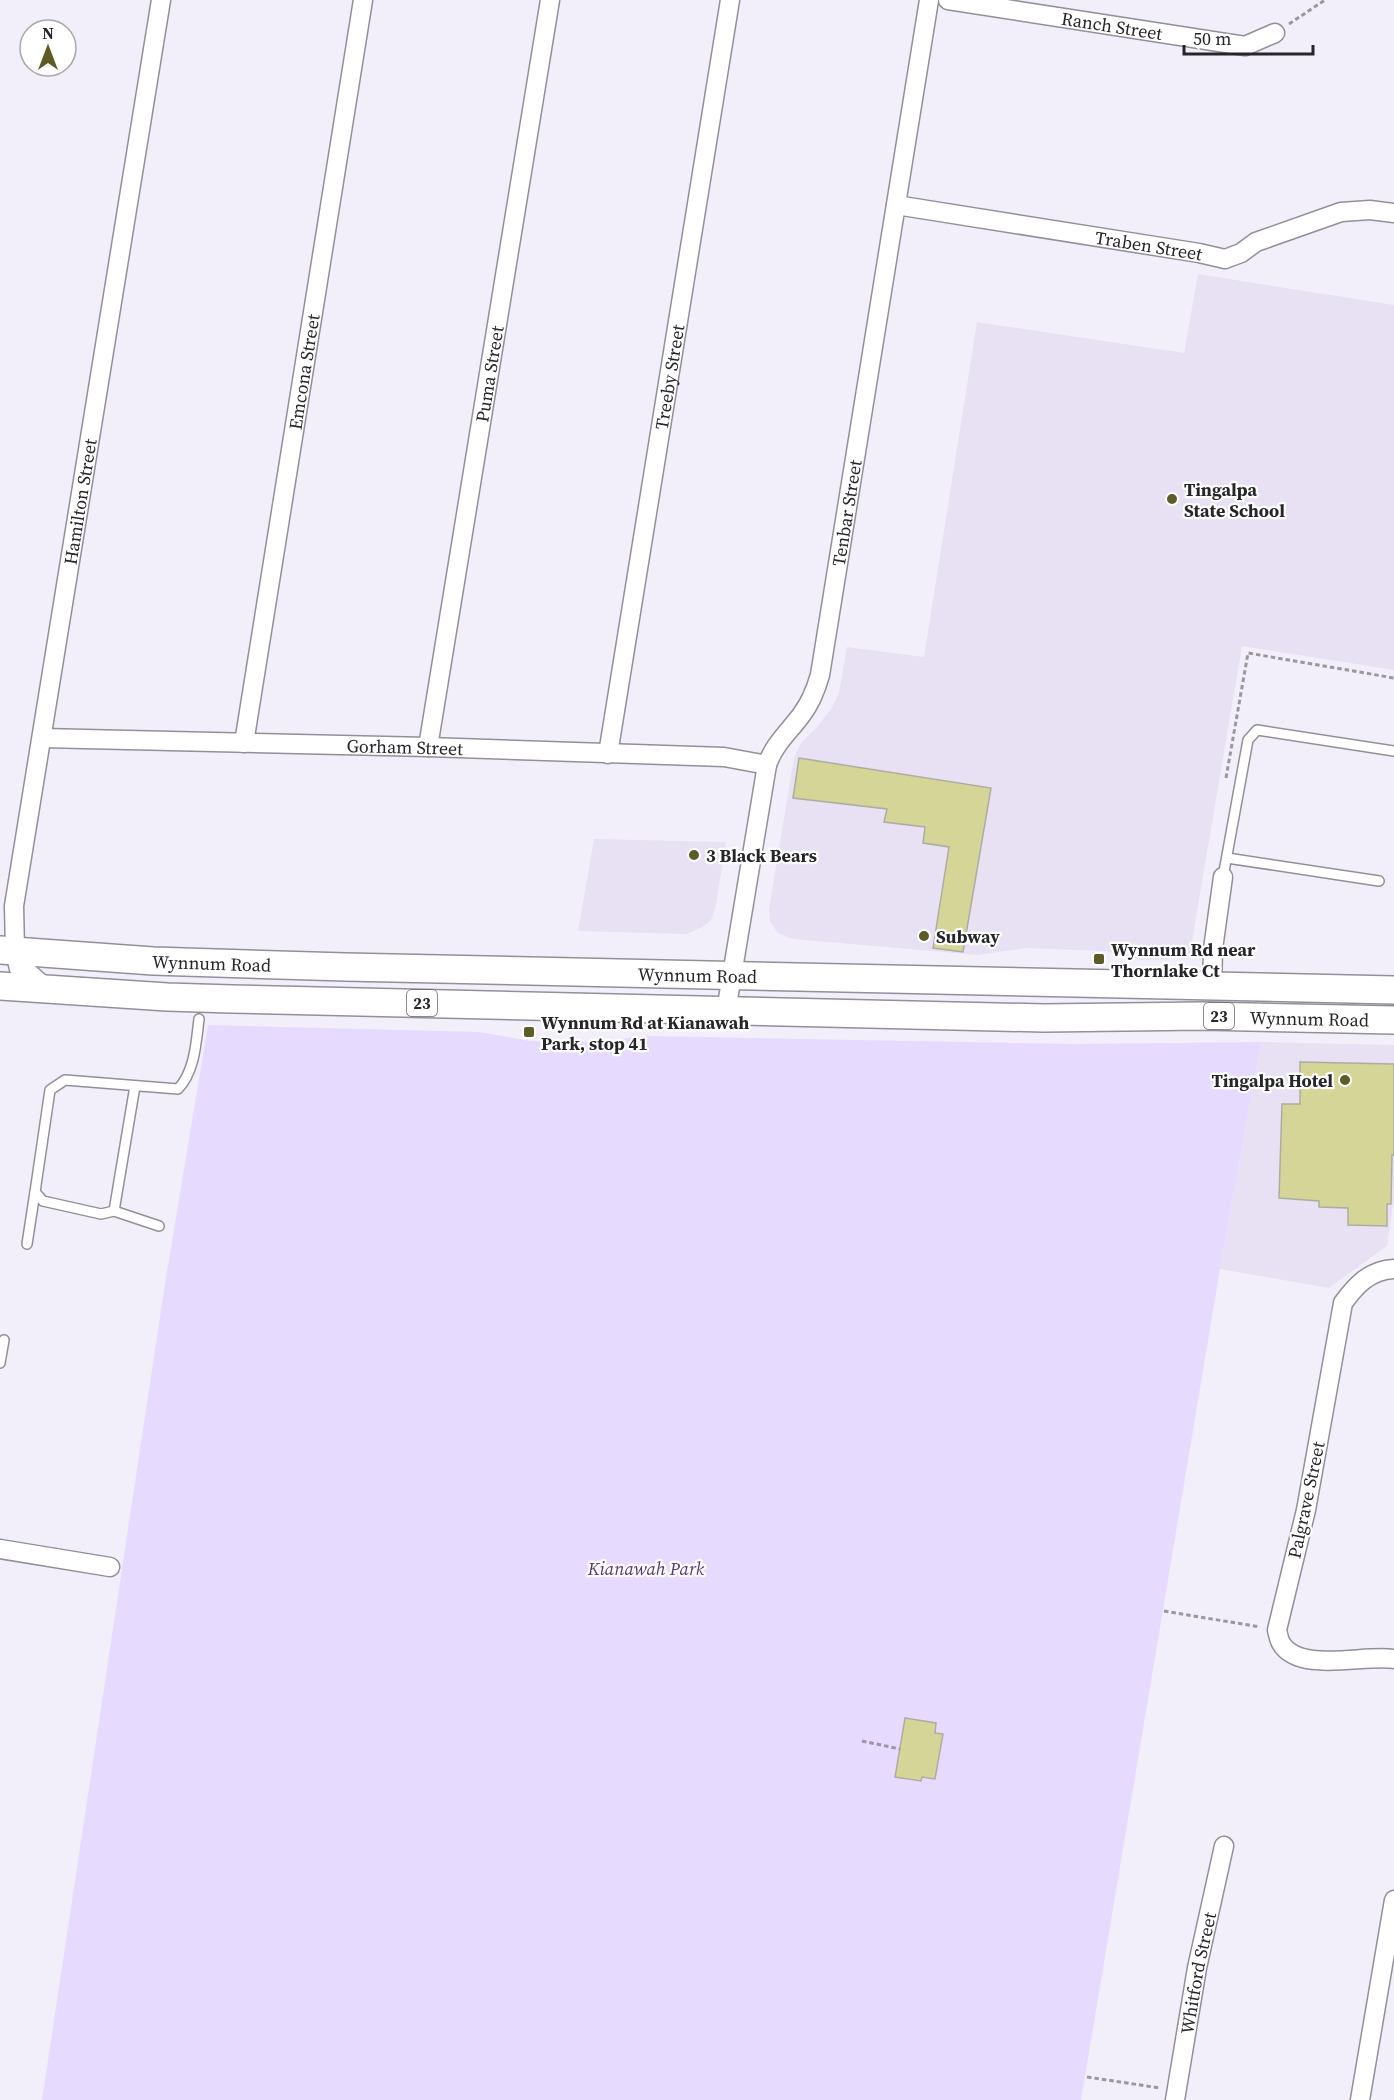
<svg xmlns="http://www.w3.org/2000/svg" width="1394" height="2100" font-family="'Source Serif 4',serif">
	<rect width="100%" height="100%" fill="#f3effa"/>
	<g fill="#e7e1f3">
		<polygon points="1198,274 1394,305 1394,670 1242,646 1189,959 1141,960 1105,951 1026,948 977,955 793,939 778,933 770,922 769,909 794,757 801,743 817,727 831,709 839,693 847,647 924,657 977,322 1184,353"/>
		<polygon points="594,839 726,842 716,905 711,920 704,926 687,934 578,931"/>
		<polygon points="1261,1042 1394,1045 1394,1198 1387,1246 1329,1288 1220,1269"/>
	</g>
	<polygon fill="#e7daff" points="208,1025 480,1032 530,1041 594,1042 646,1036 1073,1044 1261,1042 1220,1269 1081,2100 42,2100 164,1290"/>
	<g fill="#d5d598" stroke="#acada2" stroke-width="1.5">
		<polygon points="799,758 991,788 963,952 933,948 949,847 923,843 925,827 884,822 887,809 793,798"/>
		<polygon points="1300,1062 1394,1064 1394,1155 1392,1155 1391,1204 1387,1204 1387,1226 1348,1225 1348,1208 1319,1207 1319,1201 1279,1198 1282,1104 1300,1104"/>
		<polygon points="905,1718 936,1723 935,1733 943,1734 935,1779 922,1777 921,1781 895,1777"/>
	</g>
	<g fill="none" stroke-linecap="round" stroke-linejoin="round">
		<g stroke="#938f99" stroke-width="12">
			<g id="lane">
				<polyline points="1227,858 1379,881"/>
				<polyline points="1223,877 1248,740 1257,730 1394,751"/>
				<path d="M 135,1086 L 114,1211 L 101,1214 L 43,1201 L 35,1192 L 50,1090 L 65,1080 L 178,1089 C 195,1071 196,1043 199,1019"/>
				<polyline points="114,1211 159,1226"/>
				<polyline points="27,1244 35,1192"/>
				<polyline points="0,1363 4,1340"/>
			</g>
		</g>
		<g stroke="#938f99" stroke-width="21">
			<g id="street">
				<path id="s1" d="M 948,0 L 1245,46 L 1275,33"/>
				<path id="s2" d="M 896,205 L 1199,253 L 1225,259 L 1241,253 L 1256,242 L 1341,212 L 1370,210 L 1394,213"/>
				<path id="s3" d="M 42,738 L 428,747 L 724,757 L 767,765"/>
				<path id="s4" d="M 244,743 L 363,0"/>
				<path id="s5" d="M 428,747 L 550,0"/>
				<path id="s6" d="M 608,754 L 730,0"/>
				<polyline points="1212,987 1213,949 1223,877"/>
				<path id="s7" d="M 47,989 L 29,973 L 19,969 L 15,951 L 14,906 L 161,0"/>
				<path id="s8" d="M 726,1011 L 767,765 C 774,744 789,732 802,714 C 811,702 816,689 820,675 L 929,0"/>
				<path d="M 1394,1269 C 1370,1270 1356,1285 1343,1303 L 1306,1510 L 1277,1630 C 1278,1634 1279,1640 1281,1643 C 1299,1674 1365,1654 1394,1659"/>
				<polyline points="0,1549 110,1567"/>
				<path id="s9" d="M 1175,2100 L 1197,1968 L 1224,1846"/>
				<polyline points="1360,2100 1394,1900"/>
			</g>
		</g>
		<g stroke="#938f99" stroke-width="30">
			<g id="primary">
				<path id="s10" d="M 0,950 L 153,961 L 345,967 L 1394,990"/>
				<path id="s11" d="M 0,986 L 167,997 L 232,999 L 1044,1018 L 1203,1016 L 1394,1020"/>
			</g>
		</g>
		<g stroke="#9a979f" stroke-width="3" stroke-dasharray="4.5 3" stroke-linecap="butt">
			<polyline points="1289,24 1325,0"/>
			<polyline points="1226,778 1248,653 1394,678"/>
			<polyline points="1164,1611 1260,1627"/>
			<polyline points="862,1741 900,1749"/>
			<polyline points="1087,2077 1160,2088"/>
		</g>
		<use href="#lane" stroke="#fff" stroke-width="9"/>
		<use href="#street" stroke="#fff" stroke-width="18"/>
		<use href="#primary" stroke="#fff" stroke-width="27"/>
	</g>
	<g fill="#5d5c29" stroke="#fff" stroke-width="2">
		<circle cx="1172" cy="499" r="6"/>
		<circle cx="694" cy="855" r="6"/>
		<circle cx="924" cy="936" r="6"/>
		<rect x="1093" y="953" width="12" height="12" rx="3"/>
		<rect x="523" y="1026" width="12" height="12" rx="3"/>
		<circle cx="1345" cy="1080" r="6"/>
	</g>
	<g text-anchor="middle" dominant-baseline="central" stroke-width="4.5" stroke-linejoin="round" paint-order="stroke">
		<g fill="#fff" stroke="#676669" stroke-width="1.5">
			<rect x="407" y="990" width="30" height="26" rx="4.5"/>
			<rect x="1204" y="1003" width="30" height="26" rx="4.5"/>
		</g>
		<g font-size="16" font-weight="bold" fill="#262529">
			<text x="422" y="1003">23</text>
			<text x="1219" y="1016">23</text>
		</g>
		<g font-size="18" fill="#262529" stroke="#fff">
			<text stroke="none"><textPath href="#s1" startOffset="166">Ranch Street</textPath></text>
			<text stroke="none"><textPath href="#s2" startOffset="256">Traben Street</textPath></text>
			<text stroke="none"><textPath href="#s4" startOffset="376">Emcona Street</textPath></text>
			<text stroke="none"><textPath href="#s5" startOffset="378">Puma Street</textPath></text>
			<text stroke="none"><textPath href="#s6" startOffset="382">Treeby Street</textPath></text>
			<text stroke="none"><textPath href="#s7" startOffset="508">Hamilton Street</textPath></text>
			<text stroke="none"><textPath href="#s8" startOffset="519">Tenbar Street</textPath></text>
			<text stroke="none"><textPath href="#s3" startOffset="363">Gorham Street</textPath></text>
			<text stroke="none"><textPath href="#s10" startOffset="212">Wynnum Road</textPath></text>
			<text stroke="none"><textPath href="#s10" startOffset="698">Wynnum Road</textPath></text>
			<text stroke="none"><textPath href="#s11" startOffset="1310">Wynnum Road</textPath></text>
			<text transform="translate(1306 1500) rotate(-78)">Palgrave Street</text>
			<text stroke="none"><textPath href="#s9" startOffset="129">Whitford Street</textPath></text>
		</g>
		<g font-size="18" font-weight="bold" fill="#262529" stroke="#fff" text-anchor="start">
			<text x="1184" y="489">Tingalpa<tspan x="1184" dy="21">State School</tspan></text>
			<text x="706" y="855">3 Black Bears</text>
			<text x="936" y="936">Subway</text>
			<text x="1111" y="949">Wynnum Rd near<tspan x="1111" dy="21">Thornlake Ct</tspan></text>
			<text x="541" y="1022">Wynnum Rd at Kianawah<tspan x="541" dy="21">Park, stop 41</tspan></text>
			<text x="1333" y="1080" text-anchor="end">Tingalpa Hotel</text>
		</g>
		<g font-size="18" font-style="italic" fill="#543779" stroke="#fff">
			<text x="646" y="1568">Kianawah Park</text>
		</g>
	</g>
	<g transform="translate(48 48)"><circle r="28" fill="#ffffff" stroke="#a8a8a9" stroke-width="1.5"/>
	<path d="M0-4.5L10 22L0 15L-10 22Z" fill="#5d5c29"/>
	<text y="-9" font-size="16" font-weight="bold" text-anchor="middle" fill="#262529">N</text>
	</g>
	<path d="M1184 45v9h129v-9" fill="none" stroke="#262529" stroke-width="3"/>
	<text x="1193" y="45" font-size="18" fill="#262529" stroke="#ffffff" stroke-width="4.5" paint-order="stroke">50 m</text>
</svg>
